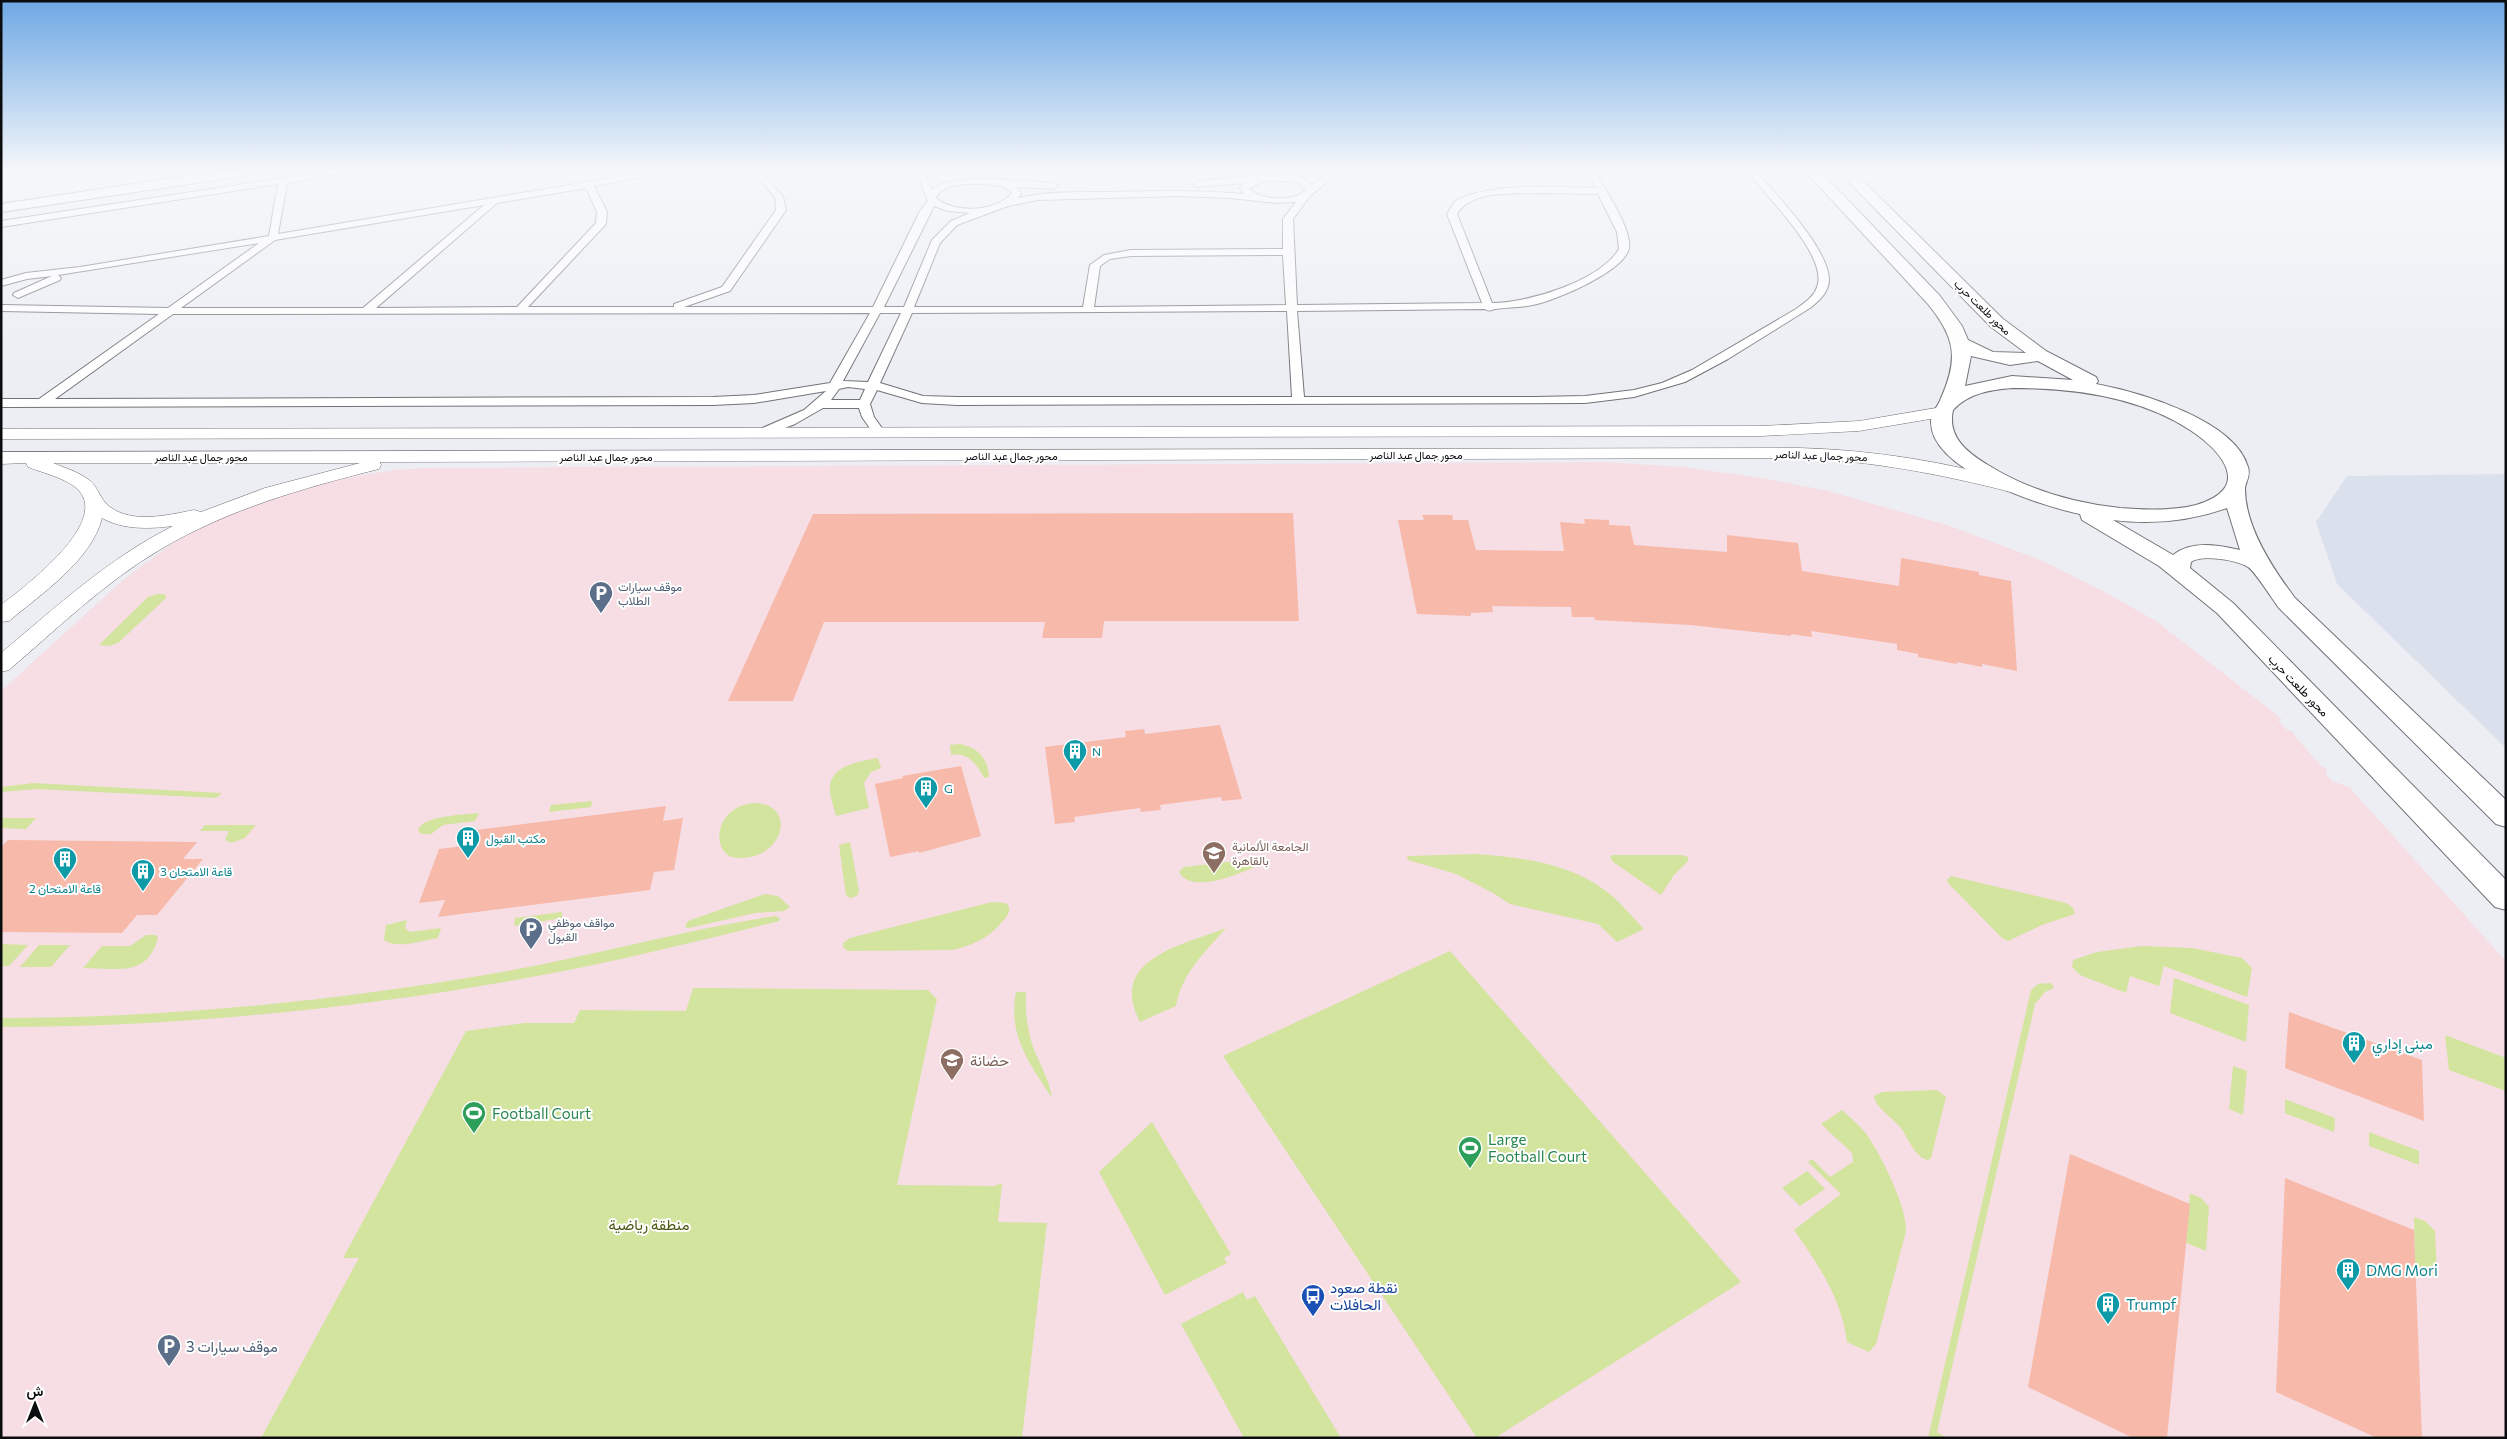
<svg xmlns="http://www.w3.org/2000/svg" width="2507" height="1439" font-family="Commissioner,Vazirmatn,sans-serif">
	<rect width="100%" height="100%" fill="#eceef4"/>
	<polygon fill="#dbe1ec" points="2506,474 2506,748 2337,584 2316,522 2347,476"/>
	<polygon fill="#f7dde4" points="1605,462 1683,467 1768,479 1828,491 1950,526 2041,560 2099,589 2156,621 2282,719 2278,721 2286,729 2295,733 2294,735 2321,766 2326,768 2327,773 2325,773 2332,781 2349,787 2506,961 2506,1438 1,1438 1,691 123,580 170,545 198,529 261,501 328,481 394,470 425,468"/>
	<g fill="#d3e49e">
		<polygon points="157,594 165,594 166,598 118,643 109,646 99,645 148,597"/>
		<path d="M 960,744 C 978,748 988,758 989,777 L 984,778 C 977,764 968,752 951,755 L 950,745 Z"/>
		<path d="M 878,758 L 881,768 L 871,772 L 864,783 L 869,808 L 836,816 C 834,807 829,795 830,786 C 833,764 862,761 878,758 Z"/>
		<polygon points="33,783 221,793 221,794 216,798 37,789 1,792 1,787"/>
		<polygon points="592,801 591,807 549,812 551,805"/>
		<path d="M 753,803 C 802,803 781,867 731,857 C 714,848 717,823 731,812 C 738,806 745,804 753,803 Z"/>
		<path d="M 479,813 L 475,821 L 443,825 L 431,834 L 421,834 L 418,830 C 424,815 464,815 479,813 Z"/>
		<polygon points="1,818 36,818 26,829 1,828"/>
		<polygon points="205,825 256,825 245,838 231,843 225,840 229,831 200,831"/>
		<polygon points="850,842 859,891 857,896 850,898 846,895 839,845"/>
		<path d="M 1476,854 C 1525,858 1572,863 1611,895 C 1623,905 1633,918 1644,929 L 1617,942 L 1598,924 L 1510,904 L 1493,893 L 1456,874 L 1408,860 L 1407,856 Z"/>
		<polygon points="1613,855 1682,855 1688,857 1688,861 1674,875 1661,895 1613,862 1610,857"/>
		<path d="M 1263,858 L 1267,861 C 1249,870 1192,897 1179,872 L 1184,867 Z"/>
		<polygon points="1951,876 2066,903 2073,908 2075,914 2042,925 2008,941 2002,938 1948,883 1947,880"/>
		<polygon points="765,894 778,896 790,907 784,911 755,913 689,928 685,927 688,921"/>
		<path d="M 992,902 L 1006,903 L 1009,907 C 1010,913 1007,916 1003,921 C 989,938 974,945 952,950 L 848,951 L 843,947 L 843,943 L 850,938 Z"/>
		<polygon points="562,912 562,918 514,926 515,918"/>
		<path d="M 775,916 L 780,918 L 779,921 C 713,938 646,954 579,968 C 394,1005 190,1027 1,1027 L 1,1018 C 168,1018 337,1001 502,972 C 593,956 683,930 775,916 Z"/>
		<path d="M 407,920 L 405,928 L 410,932 L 441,928 L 438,938 C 423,940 398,950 384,940 L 386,925 Z"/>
		<path d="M 1226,928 C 1205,952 1182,973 1176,1006 L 1140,1022 C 1107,959 1183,945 1226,928 Z"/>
		<path d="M 146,935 L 156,935 L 158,938 C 147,978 117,968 83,968 L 102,946 L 130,946 Z"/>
		<polygon points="1,944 28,945 9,966 1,966"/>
		<polygon points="39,945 70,945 51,967 20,967"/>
		<polygon points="2142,946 2192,948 2242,958 2252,968 2247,997 2164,966 2159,986 2130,976 2126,993 2080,975 2072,967 2073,960 2097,952"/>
		<polygon points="1450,951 1741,1282 1495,1438 1477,1438 1223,1056"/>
		<polygon points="2174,978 2249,1005 2246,1042 2170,1013"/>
		<polygon points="2051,983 2054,988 2045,992 2035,1004 1937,1432 1947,1438 1928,1438 2031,990 2038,984"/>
		<polygon points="693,988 928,990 937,999 897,1185 995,1186 1002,1183 998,1222 1047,1223 1022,1438 261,1438 359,1258 343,1258 466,1031 525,1023 574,1023 580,1010 686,1011"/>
		<path d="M 1016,992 L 1026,992 C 1025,1010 1027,1029 1033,1047 C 1040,1065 1049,1079 1052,1098 C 1029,1062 1008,1037 1016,992 Z"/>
		<polygon points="2445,1035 2506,1058 2506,1091 2449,1070"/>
		<polygon points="2233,1066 2247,1071 2243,1115 2229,1109"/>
		<path d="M 1937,1090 L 1946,1097 L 1931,1158 L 1928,1160 C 1914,1157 1908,1137 1900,1127 C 1893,1118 1875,1107 1874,1096 L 1882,1092 Z"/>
		<polygon points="2285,1099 2335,1118 2334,1132 2285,1113"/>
		<path d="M 1842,1110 C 1850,1118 1861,1126 1867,1135 C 1881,1155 1907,1207 1906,1231 L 1876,1344 L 1869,1352 L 1847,1342 C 1842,1299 1818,1264 1794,1230 L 1841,1194 L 1808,1162 L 1812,1159 L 1830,1177 L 1853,1162 L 1852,1153 L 1821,1124 Z"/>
		<polygon points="1152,1122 1231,1254 1224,1258 1227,1263 1165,1295 1099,1172"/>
		<polygon points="2369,1132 2419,1151 2419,1165 2369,1146"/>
		<polygon points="1807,1171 1825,1189 1800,1206 1782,1188"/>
		<polygon points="2190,1193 2201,1198 2209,1207 2206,1251 2186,1243"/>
		<polygon points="2414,1217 2425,1221 2435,1231 2437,1277 2415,1268"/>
		<polygon points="1243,1292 1247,1300 1255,1296 1341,1438 1244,1438 1181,1324"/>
	</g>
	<g fill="#f7baaa">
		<polygon points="1293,513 1299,621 1104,621 1102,638 1042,638 1045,622 824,622 793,701 728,701 813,514"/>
		<polygon points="1422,515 1452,515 1453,520 1468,520 1476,550 1564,551 1560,522 1585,524 1584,519 1609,520 1609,525 1630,526 1634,545 1727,552 1727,535 1798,543 1802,571 1899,586 1901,558 1979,572 1979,575 2011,581 2017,671 1982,664 1982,667 1957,662 1957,664 1918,657 1918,654 1897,650 1897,644 1811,631 1812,637 1791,634 1791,636 1690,625 1595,620 1594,617 1572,617 1571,607 1492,606 1493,612 1471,613 1471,616 1417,614 1398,520 1424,520"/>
		<polygon points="1220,725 1242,799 1222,801 1221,797 1160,805 1161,810 1141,812 1140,808 1074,817 1075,822 1055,824 1045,747 1126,737 1125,731 1144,729 1145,734"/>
		<polygon points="961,766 981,836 919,853 919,851 890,857 875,784 903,778 902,776"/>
		<polygon points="666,806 663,821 683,818 674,870 654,872 650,890 438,917 445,900 419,903 439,849 463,846 468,831"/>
		<polygon points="8,840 197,842 183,859 203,859 157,915 137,915 122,933 1,932 1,847"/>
		<polygon points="2289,1012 2422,1060 2424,1121 2285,1068"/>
		<polygon points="2070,1154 2190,1204 2167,1438 2133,1438 2028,1387"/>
		<polygon points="2285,1178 2414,1230 2422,1438 2377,1438 2276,1392"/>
	</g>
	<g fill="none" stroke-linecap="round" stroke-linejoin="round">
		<g stroke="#707377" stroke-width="2">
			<path id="minor" d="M 330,171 L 353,171 L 287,183 L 278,234 L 653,171 L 674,171 L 594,186 L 607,212 L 606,224 L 528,307 L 674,307 L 674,304 L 722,287 L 776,210 L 775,197 L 752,171 L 761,171 L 783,197 L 786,210 L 730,291 L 684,307 L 873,307 L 920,211 L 928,201 L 920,181 L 911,171 L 920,171 L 928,180 L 932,190 C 953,171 1026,182 1054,183 L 1058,186 L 1054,189 L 1016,187 L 1021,193 L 1018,198 C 1049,191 1081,192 1113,192 C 1156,191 1200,190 1243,194 L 1240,188 L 1244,183 L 1196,187 L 1192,184 L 1196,181 L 1279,174 L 1303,178 L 1312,185 L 1330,171 L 1340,171 L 1309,197 L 1293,219 L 1297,305 L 1482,303 L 1447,214 C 1450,210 1452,204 1456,201 C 1487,182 1560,187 1596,188 L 1587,171 L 1595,171 C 1604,189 1632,228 1629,248 C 1625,271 1558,299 1537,304 C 1523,308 1509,307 1495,309 C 1491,310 1489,312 1485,309 L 1297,311 L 1304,397 L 1535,397 L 1585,396 L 1634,390 L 1662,383 L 1692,370 L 1796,309 C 1804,303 1814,297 1817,287 C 1829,256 1765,195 1747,171 L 1756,171 C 1776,195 1829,249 1829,280 C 1829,292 1819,301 1810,308 L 1728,359 L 1685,382 L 1634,397 L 1585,403 L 957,405 L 922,403 L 877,390 L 870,404 L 874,417 L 884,431 L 882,434 L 874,434 L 862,417 L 859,408 L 823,408 L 795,424 L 764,436 L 758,432 L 760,429 L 804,410 L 826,391 L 754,403 L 713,405 L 1,407 L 1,399 L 39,399 L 159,314 L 1,311 L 1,305 L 168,308 L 259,243 L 58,275 L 61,278 L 60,280 L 18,298 L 13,295 L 14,293 L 52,276 L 27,279 L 1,286 L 1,280 L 26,273 L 80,267 L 269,236 L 278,184 L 1,227 L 1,221 ZM 1268,180 L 1297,182 L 1306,190 C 1294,202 1260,201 1249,188 ZM 982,184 L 1002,186 L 1012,193 C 997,212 954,214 936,198 C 943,182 967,184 982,184 ZM 586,188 L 597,212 L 596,223 L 517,307 L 376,308 L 497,203 ZM 1543,193 L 1598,194 L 1617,232 L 1619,249 C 1600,281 1528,303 1492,303 L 1457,214 C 1471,189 1517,194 1543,193 ZM 1179,196 L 1230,198 L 1276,203 L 1296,202 L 1283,219 L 1283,249 L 1131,250 L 1104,255 L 1090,265 L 1083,307 L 914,307 L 940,243 L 957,225 L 1008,206 L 1038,200 ZM 484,205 L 363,308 L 181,308 L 275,240 ZM 934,206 L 948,211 L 970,213 L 951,221 L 932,240 L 904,307 L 884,307 ZM 1283,255 L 1286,305 L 1094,307 L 1100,266 L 1110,259 L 1131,256 ZM 1287,311 L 1292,397 L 957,397 L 923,396 L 880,383 L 912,313 ZM 870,313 L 830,383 L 754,395 L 713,397 L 55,399 L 173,314 ZM 880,313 L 901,313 L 868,382 L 843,381 ZM 848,387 L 865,389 L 860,400 L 831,400 L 839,389 Z"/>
		</g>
		<g stroke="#707377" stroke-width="1">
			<g id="secondary">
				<polygon points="1942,407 1948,408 1951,412 1948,416 1859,431 1761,436 1,439 1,429 1761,426 1859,421"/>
				<path d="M 1799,448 C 1874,450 1946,462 2018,482 L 2020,486 L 2018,490 L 2011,492 C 1940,474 1872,461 1799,458 L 380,462 L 381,465 L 379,469 C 303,488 229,509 161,549 C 105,582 58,628 9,670 L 1,672 L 1,653 C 56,607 109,558 173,526 C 150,529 123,530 102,518 C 92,560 40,595 9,621 L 1,622 L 1,605 C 23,588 116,519 75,487 C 62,477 43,473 28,467 L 26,463 L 1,464 L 1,452 ZM 53,463 L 360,463 L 265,488 L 201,512 L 194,510 C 168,515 133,524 110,507 C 100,500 98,486 89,480 C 79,472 65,468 53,463 Z"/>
			</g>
		</g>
		<g stroke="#707377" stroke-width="2">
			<g id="primary">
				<polygon points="220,171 257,171 250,175 1,212 1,204"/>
				<path d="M 1805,171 L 1820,171 L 1940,296 L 1962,326 L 1968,340 L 1993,352 L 2026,353 L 1991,327 L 1838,171 L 1853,171 L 2003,319 L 2046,351 L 2096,377 L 2098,381 L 2096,384 C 2139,392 2235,420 2248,467 C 2251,477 2245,482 2245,489 C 2245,527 2273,569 2295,598 L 2506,800 L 2506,827 L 2496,824 L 2279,608 C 2273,600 2254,570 2248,567 C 2237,560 2202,554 2191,562 L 2190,568 L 2233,603 L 2506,880 L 2506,910 L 2495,907 L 2217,613 L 2159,566 L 2082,520 L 2080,514 C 2042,506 1931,471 1931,422 C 1931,412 1938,407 1941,398 C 1959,358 1955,337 1928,304 ZM 1971,356 L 2010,365 L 2038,361 L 2073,380 L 2012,376 L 1965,386 ZM 2012,388 C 2072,388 2138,396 2190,430 C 2223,452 2253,488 2196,505 C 2172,511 2144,510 2120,508 C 2074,503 2028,490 1988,465 C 1967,452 1947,437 1953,410 C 1969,393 1990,390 2012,388 ZM 2227,508 L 2240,550 C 2218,545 2192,540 2173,555 L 2113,520 C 2153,525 2190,521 2227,508 Z"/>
			</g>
		</g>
		<use href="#minor" fill="#fff" fill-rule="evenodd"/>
		<use href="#secondary" fill="#fff" fill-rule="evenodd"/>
		<use href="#primary" fill="#fff" fill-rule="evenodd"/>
	</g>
	<linearGradient id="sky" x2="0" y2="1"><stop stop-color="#6ea8e4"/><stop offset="0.46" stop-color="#f6f7fa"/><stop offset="1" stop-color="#f6f7fa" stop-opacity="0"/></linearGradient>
	<rect width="2507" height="373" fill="url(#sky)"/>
	<defs>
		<g id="parking-pin" transform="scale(1.25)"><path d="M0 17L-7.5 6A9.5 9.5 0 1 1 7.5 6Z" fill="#5c6f8a" stroke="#fff"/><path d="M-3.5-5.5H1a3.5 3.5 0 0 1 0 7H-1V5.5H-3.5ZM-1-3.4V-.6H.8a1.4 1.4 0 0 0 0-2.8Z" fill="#fff"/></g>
		<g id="building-pin" transform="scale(1.25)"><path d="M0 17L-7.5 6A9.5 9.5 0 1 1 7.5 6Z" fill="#0f9aa8" stroke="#fff"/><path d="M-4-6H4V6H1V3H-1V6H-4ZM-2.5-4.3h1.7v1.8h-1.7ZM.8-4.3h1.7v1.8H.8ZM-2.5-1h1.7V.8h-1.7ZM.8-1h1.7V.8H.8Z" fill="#fff"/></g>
		<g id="university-pin" transform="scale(1.25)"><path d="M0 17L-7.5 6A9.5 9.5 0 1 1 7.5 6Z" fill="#8d6e63" stroke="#fff"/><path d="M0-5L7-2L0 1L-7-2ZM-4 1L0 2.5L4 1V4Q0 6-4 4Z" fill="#fff"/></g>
		<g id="school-pin" transform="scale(1.25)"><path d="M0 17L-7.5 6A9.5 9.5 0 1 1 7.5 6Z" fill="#8d6e63" stroke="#fff"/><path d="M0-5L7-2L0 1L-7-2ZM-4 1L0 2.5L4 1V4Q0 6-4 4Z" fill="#fff"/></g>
		<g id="stadium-pin" transform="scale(1.25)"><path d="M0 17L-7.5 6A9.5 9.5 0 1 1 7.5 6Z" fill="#2e9e5b" stroke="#fff"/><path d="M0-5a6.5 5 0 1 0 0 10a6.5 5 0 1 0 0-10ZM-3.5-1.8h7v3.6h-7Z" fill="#fff"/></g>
		<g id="bus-pin" transform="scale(1.25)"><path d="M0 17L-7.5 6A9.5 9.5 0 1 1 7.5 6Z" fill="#1a4fb4" stroke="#fff"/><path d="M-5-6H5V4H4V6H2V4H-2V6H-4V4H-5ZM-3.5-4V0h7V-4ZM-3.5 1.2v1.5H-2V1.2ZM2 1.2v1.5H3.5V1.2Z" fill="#fff"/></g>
	</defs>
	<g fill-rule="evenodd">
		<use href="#parking-pin" x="601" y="593"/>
		<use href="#building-pin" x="1075" y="751"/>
		<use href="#building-pin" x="926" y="788"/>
		<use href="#building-pin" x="468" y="838"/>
		<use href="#university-pin" x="1214" y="853"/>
		<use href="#building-pin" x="65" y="859"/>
		<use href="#building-pin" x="143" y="871"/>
		<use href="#parking-pin" x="531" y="929"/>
		<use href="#building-pin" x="2354" y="1043"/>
		<use href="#school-pin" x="952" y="1060"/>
		<use href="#stadium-pin" x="474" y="1113"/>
		<use href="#stadium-pin" x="1470" y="1148"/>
		<use href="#building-pin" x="2348" y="1270"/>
		<use href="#bus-pin" x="1313" y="1296"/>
		<use href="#building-pin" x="2108" y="1304"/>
		<use href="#parking-pin" x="169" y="1346"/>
	</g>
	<g text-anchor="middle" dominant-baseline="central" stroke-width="4" stroke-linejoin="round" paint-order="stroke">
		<g font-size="11" fill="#0b0c0e" stroke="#fff">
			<text transform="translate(1983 307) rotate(44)">محور طلعت حرب</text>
			<text x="1416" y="454">محور جمال عبد الناصر</text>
			<text x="1011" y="455">محور جمال عبد الناصر</text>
			<text transform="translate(1821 455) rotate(2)">محور جمال عبد الناصر</text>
			<text x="201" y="456">محور جمال عبد الناصر</text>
			<text x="606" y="456">محور جمال عبد الناصر</text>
		</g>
		<g font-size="12" fill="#4e5e75" stroke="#fff" text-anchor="start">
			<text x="618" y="586">موقف سيارات<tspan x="618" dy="14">الطلاب</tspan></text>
			<text x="548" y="922">مواقف موظفي<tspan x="548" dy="14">القبول</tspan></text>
		</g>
		<g font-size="12" fill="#0b0c0e" stroke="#fff">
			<text transform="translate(2299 685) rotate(46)">محور طلعت حرب</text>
		</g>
		<g font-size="12" fill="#0d838f" stroke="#fff" text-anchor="start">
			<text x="1092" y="751">N</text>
			<text x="944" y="788">G</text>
			<text x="486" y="838">مكتب القبول</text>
			<text x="160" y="871">قاعة الامتحان 3</text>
			<text x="65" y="888" text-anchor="middle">قاعة الامتحان 2</text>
		</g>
		<g font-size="12" fill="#785e54" stroke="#fff" text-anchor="start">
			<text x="1232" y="846">الجامعة الألمانية<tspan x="1232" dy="14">بالقاهرة</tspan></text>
		</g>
		<g font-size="15" fill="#0d838f" stroke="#fff" text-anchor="start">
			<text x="2372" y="1043">مبنى إداري</text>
			<text x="2366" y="1270">DMG Mori</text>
			<text x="2126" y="1304">Trumpf</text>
		</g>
		<g font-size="15" fill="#785e54" stroke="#fff" text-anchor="start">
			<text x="970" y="1060">حضانة</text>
		</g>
		<g font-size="15" fill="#27864d" stroke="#fff" text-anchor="start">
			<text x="492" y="1113">Football Court</text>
			<text x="1488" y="1139">Large<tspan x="1488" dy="17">Football Court</tspan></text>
		</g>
		<g font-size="15" fill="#4b5812" stroke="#fff">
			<text x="649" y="1224">منطقة رياضية</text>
		</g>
		<g font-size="15" fill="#164399" stroke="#fff" text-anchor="start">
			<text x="1330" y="1287">نقطة صعود<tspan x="1330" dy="17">الحافلات</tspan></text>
		</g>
		<g font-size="15" fill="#4e5e75" stroke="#fff" text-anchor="start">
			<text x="186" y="1346">موقف سيارات 3</text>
		</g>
	</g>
	<rect width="2507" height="1439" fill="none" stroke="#0b0c0e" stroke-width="5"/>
	<g transform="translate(35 1404)" stroke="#ffffff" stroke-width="4" paint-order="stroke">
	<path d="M0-4L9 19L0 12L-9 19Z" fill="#0b0c0e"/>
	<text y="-8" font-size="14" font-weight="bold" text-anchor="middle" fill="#0b0c0e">ش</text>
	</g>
</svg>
